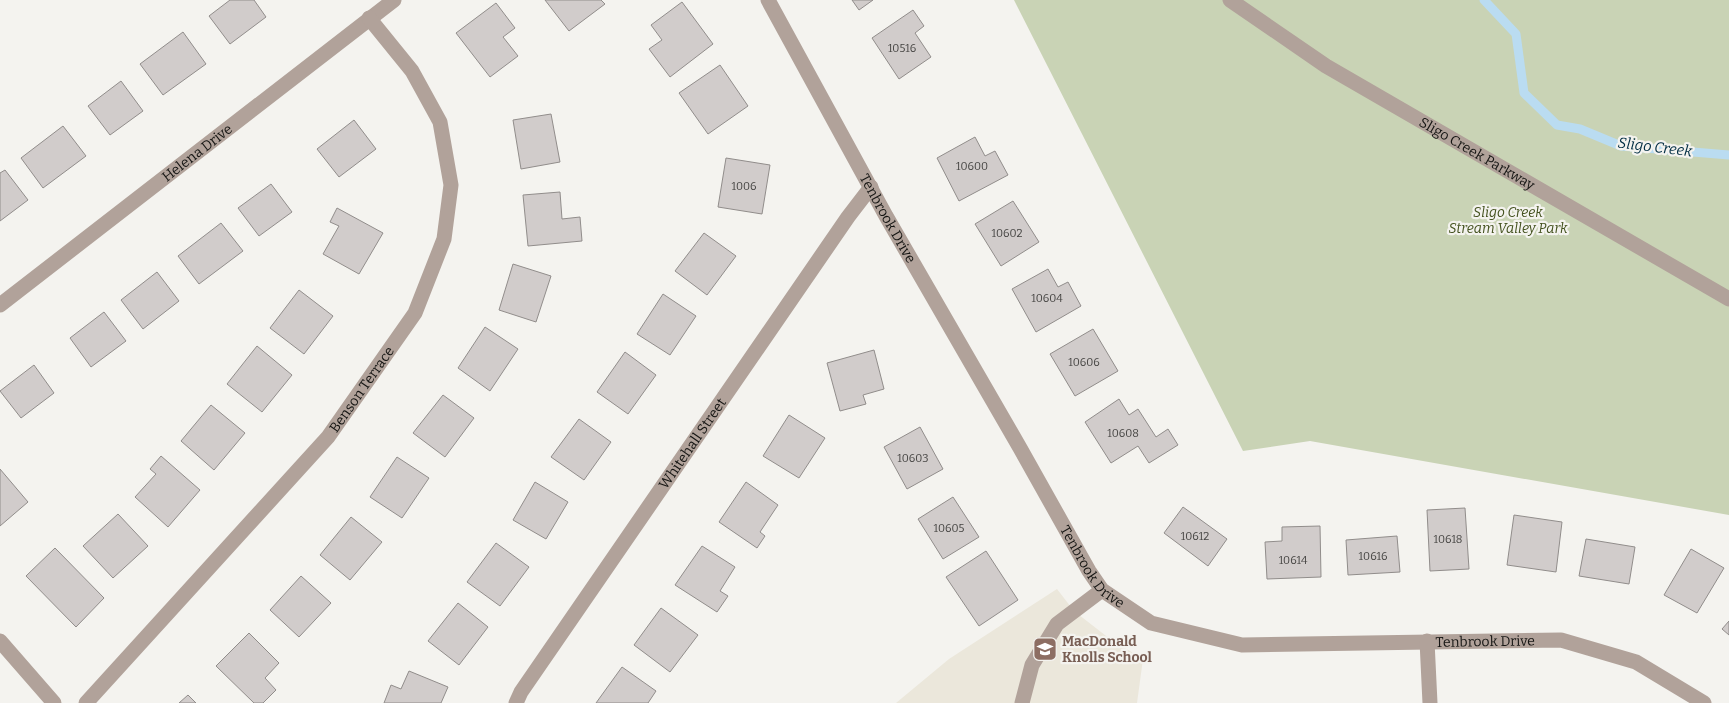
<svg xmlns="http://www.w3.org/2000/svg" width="1729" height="703" font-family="Bitter,serif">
	<rect width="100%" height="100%" fill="#f4f3ef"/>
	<polygon fill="#ebe7db" points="1057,589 1074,611 1110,639 1143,659 1137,703 896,703 949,659"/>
	<polygon fill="#c9d3b5" points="1014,0 1729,0 1729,515 1310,441 1243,451"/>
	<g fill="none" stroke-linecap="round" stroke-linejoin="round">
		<polyline stroke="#badcf1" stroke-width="9" points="1484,0 1516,34 1524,93 1557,125 1580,129 1621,146 1729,155"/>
	</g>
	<g fill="#d1cccb" stroke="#918d8b">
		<polygon points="230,0 254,0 266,17 230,44 209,16"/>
		<polygon points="545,0 601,0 605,4 569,31"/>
		<polygon points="852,0 873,0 859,10"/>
		<polygon points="682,2 713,44 670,77 649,49 662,40 651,25"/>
		<polygon points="496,3 515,28 503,37 518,56 490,77 456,33"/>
		<polygon points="913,10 924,26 915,33 931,57 899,79 872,38"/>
		<polygon points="183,32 206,64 163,95 140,64"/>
		<polygon points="720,65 748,106 708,134 679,93"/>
		<polygon points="121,81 143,111 110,135 88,106"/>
		<polygon points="551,114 560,162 521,169 513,120"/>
		<polygon points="354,120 376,149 339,177 317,149"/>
		<polygon points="63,126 86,156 43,188 21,158"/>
		<polygon points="975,137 985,156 995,151 1008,175 959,201 937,158"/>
		<polygon points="726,158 770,165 762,214 718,207"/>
		<polygon points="5,170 28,200 0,221 0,173"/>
		<polygon points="271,184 292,212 259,236 238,208"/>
		<polygon points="560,192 562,219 580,217 582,241 528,246 523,195"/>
		<polygon points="1013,201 1039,242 1001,266 975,224"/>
		<polygon points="337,208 383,233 359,274 323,254 339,226 330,222"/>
		<polygon points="221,223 243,251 199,284 178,256"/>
		<polygon points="704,233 736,256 707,295 675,271"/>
		<polygon points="513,264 551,276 536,322 499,310"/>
		<polygon points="1048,269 1058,287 1068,282 1081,306 1036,332 1012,289"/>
		<polygon points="157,272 179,301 143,329 121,300"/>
		<polygon points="299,290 333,316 304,354 270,328"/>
		<polygon points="663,294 696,316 670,355 637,334"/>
		<polygon points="104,312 126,341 91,367 70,338"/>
		<polygon points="485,327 518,349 490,391 458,368"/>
		<polygon points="1093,329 1118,371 1075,396 1050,354"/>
		<polygon points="257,346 292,375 262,412 227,384"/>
		<polygon points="874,350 884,389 863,395 866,404 840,411 827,363"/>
		<polygon points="625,352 656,375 628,414 597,392"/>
		<polygon points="34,365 54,393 21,418 0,391"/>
		<polygon points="443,395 474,418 445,457 413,433"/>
		<polygon points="1119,399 1129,415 1138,409 1156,437 1168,429 1178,445 1149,463 1138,446 1111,463 1085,422"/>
		<polygon points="211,405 245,433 214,470 181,441"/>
		<polygon points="789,415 825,438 799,478 763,456"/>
		<polygon points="579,419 611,442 584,480 551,457"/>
		<polygon points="920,427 943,469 907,489 884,447"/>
		<polygon points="161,456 200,490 168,527 135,497 156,474 150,469"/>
		<polygon points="397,457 429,478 402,518 370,497"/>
		<polygon points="0,469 28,502 0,526"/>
		<polygon points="535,482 568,502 546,539 513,520"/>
		<polygon points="746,482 778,505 760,532 765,536 757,548 719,522"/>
		<polygon points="953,497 979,537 943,559 918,519"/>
		<polygon points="1183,507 1227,539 1208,566 1164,533"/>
		<polygon points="1465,508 1469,569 1430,571 1427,510"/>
		<polygon points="118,514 148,546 113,578 83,546"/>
		<polygon points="1514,515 1562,522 1556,572 1507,565"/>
		<polygon points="351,517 382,542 350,580 320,555"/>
		<polygon points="1320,526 1321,577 1267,579 1265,542 1282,541 1282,527"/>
		<polygon points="1397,536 1400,572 1348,575 1346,540"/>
		<polygon points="1586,539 1635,547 1629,584 1579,576"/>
		<polygon points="496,543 529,567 500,606 467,582"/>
		<polygon points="702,546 735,567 720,591 728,596 717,612 675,585"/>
		<polygon points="55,548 104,598 76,627 26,576"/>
		<polygon points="1691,549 1724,568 1697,613 1664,595"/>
		<polygon points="986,551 1018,600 979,626 946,577"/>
		<polygon points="301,576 331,603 299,637 270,610"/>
		<polygon points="458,603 488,627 459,665 428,641"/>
		<polygon points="661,608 698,635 670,672 634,645"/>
		<polygon points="1729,621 1729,635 1722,629"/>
		<polygon points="249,633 279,663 265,678 276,690 263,703 254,703 216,666"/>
		<polygon points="622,667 656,691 648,703 596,703"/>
		<polygon points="409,671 448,687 441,703 384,703 391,685 401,689"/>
		<polygon points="188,695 196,703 179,703"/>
	</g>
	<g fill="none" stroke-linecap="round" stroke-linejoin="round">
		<polyline stroke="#b1a29a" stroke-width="15" points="1022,703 1032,665 1057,624 1102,590"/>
		<g stroke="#b1a29a" stroke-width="15">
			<path id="s1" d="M 768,0 L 886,216 L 1020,448 L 1089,571 L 1102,590 L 1151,623 L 1242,645 L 1561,640 L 1636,662 L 1704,703"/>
			<path id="s2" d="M 0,305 L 394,0"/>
			<polyline points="0,641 54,703"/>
			<polyline points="1427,641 1430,703"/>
			<path id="s3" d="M 86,703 L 328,437 L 415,313 L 444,239 L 451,185 L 440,122 L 412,71 L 369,18"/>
			<path id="s4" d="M 516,703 L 521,692 L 848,217 L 871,187"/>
		</g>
		<path stroke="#b1a29a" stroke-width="15" id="s5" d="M 1230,0 L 1326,66 L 1729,299"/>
	</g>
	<defs>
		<g id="school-square" transform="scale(1.25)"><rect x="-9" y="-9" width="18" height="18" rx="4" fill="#8d6e63" stroke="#f4f3ef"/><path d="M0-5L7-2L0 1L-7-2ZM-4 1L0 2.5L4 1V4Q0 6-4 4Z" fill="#fff"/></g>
	</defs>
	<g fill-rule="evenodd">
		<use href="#school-square" x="1045" y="649"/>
	</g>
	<g text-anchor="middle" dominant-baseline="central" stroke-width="4.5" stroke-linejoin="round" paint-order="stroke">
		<g font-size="11" fill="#444341">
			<text x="902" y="48">10516</text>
			<text x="972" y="166">10600</text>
			<text x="744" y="186">1006</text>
			<text x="1007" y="233">10602</text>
			<text x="1047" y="298">10604</text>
			<text x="1084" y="362">10606</text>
			<text x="1123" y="433">10608</text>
			<text x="913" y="458">10603</text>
			<text x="949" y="528">10605</text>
			<text x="1195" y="536">10612</text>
			<text x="1448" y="539">10618</text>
			<text x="1373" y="556">10616</text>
			<text x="1293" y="560">10614</text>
		</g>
		<g font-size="14" fill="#151513" stroke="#f4f3ef">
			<text stroke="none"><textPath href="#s2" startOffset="249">Helena Drive</textPath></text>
			<text stroke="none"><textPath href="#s5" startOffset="291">Sligo Creek Parkway</textPath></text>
			<text stroke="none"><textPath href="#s1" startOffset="249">Tenbrook Drive</textPath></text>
			<text stroke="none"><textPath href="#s3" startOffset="418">Benson Terrace</textPath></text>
			<text stroke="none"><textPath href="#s4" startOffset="314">Whitehall Street</textPath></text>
			<text stroke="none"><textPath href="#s1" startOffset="654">Tenbrook Drive</textPath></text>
			<text stroke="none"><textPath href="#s1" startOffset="1074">Tenbrook Drive</textPath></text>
		</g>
		<g font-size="14" font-style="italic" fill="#455320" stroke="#f4f3ef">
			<text x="1508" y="212">Sligo Creek<tspan x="1508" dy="16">Stream Valley Park</tspan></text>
		</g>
		<g font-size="14" font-weight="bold" fill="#785e54" stroke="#f4f3ef" text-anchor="start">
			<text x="1062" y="641">MacDonald<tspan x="1062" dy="16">Knolls School</tspan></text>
		</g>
		<g font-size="15" font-style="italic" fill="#002d43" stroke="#f4f3ef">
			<text transform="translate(1655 147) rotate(7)">Sligo Creek</text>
		</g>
	</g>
</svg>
